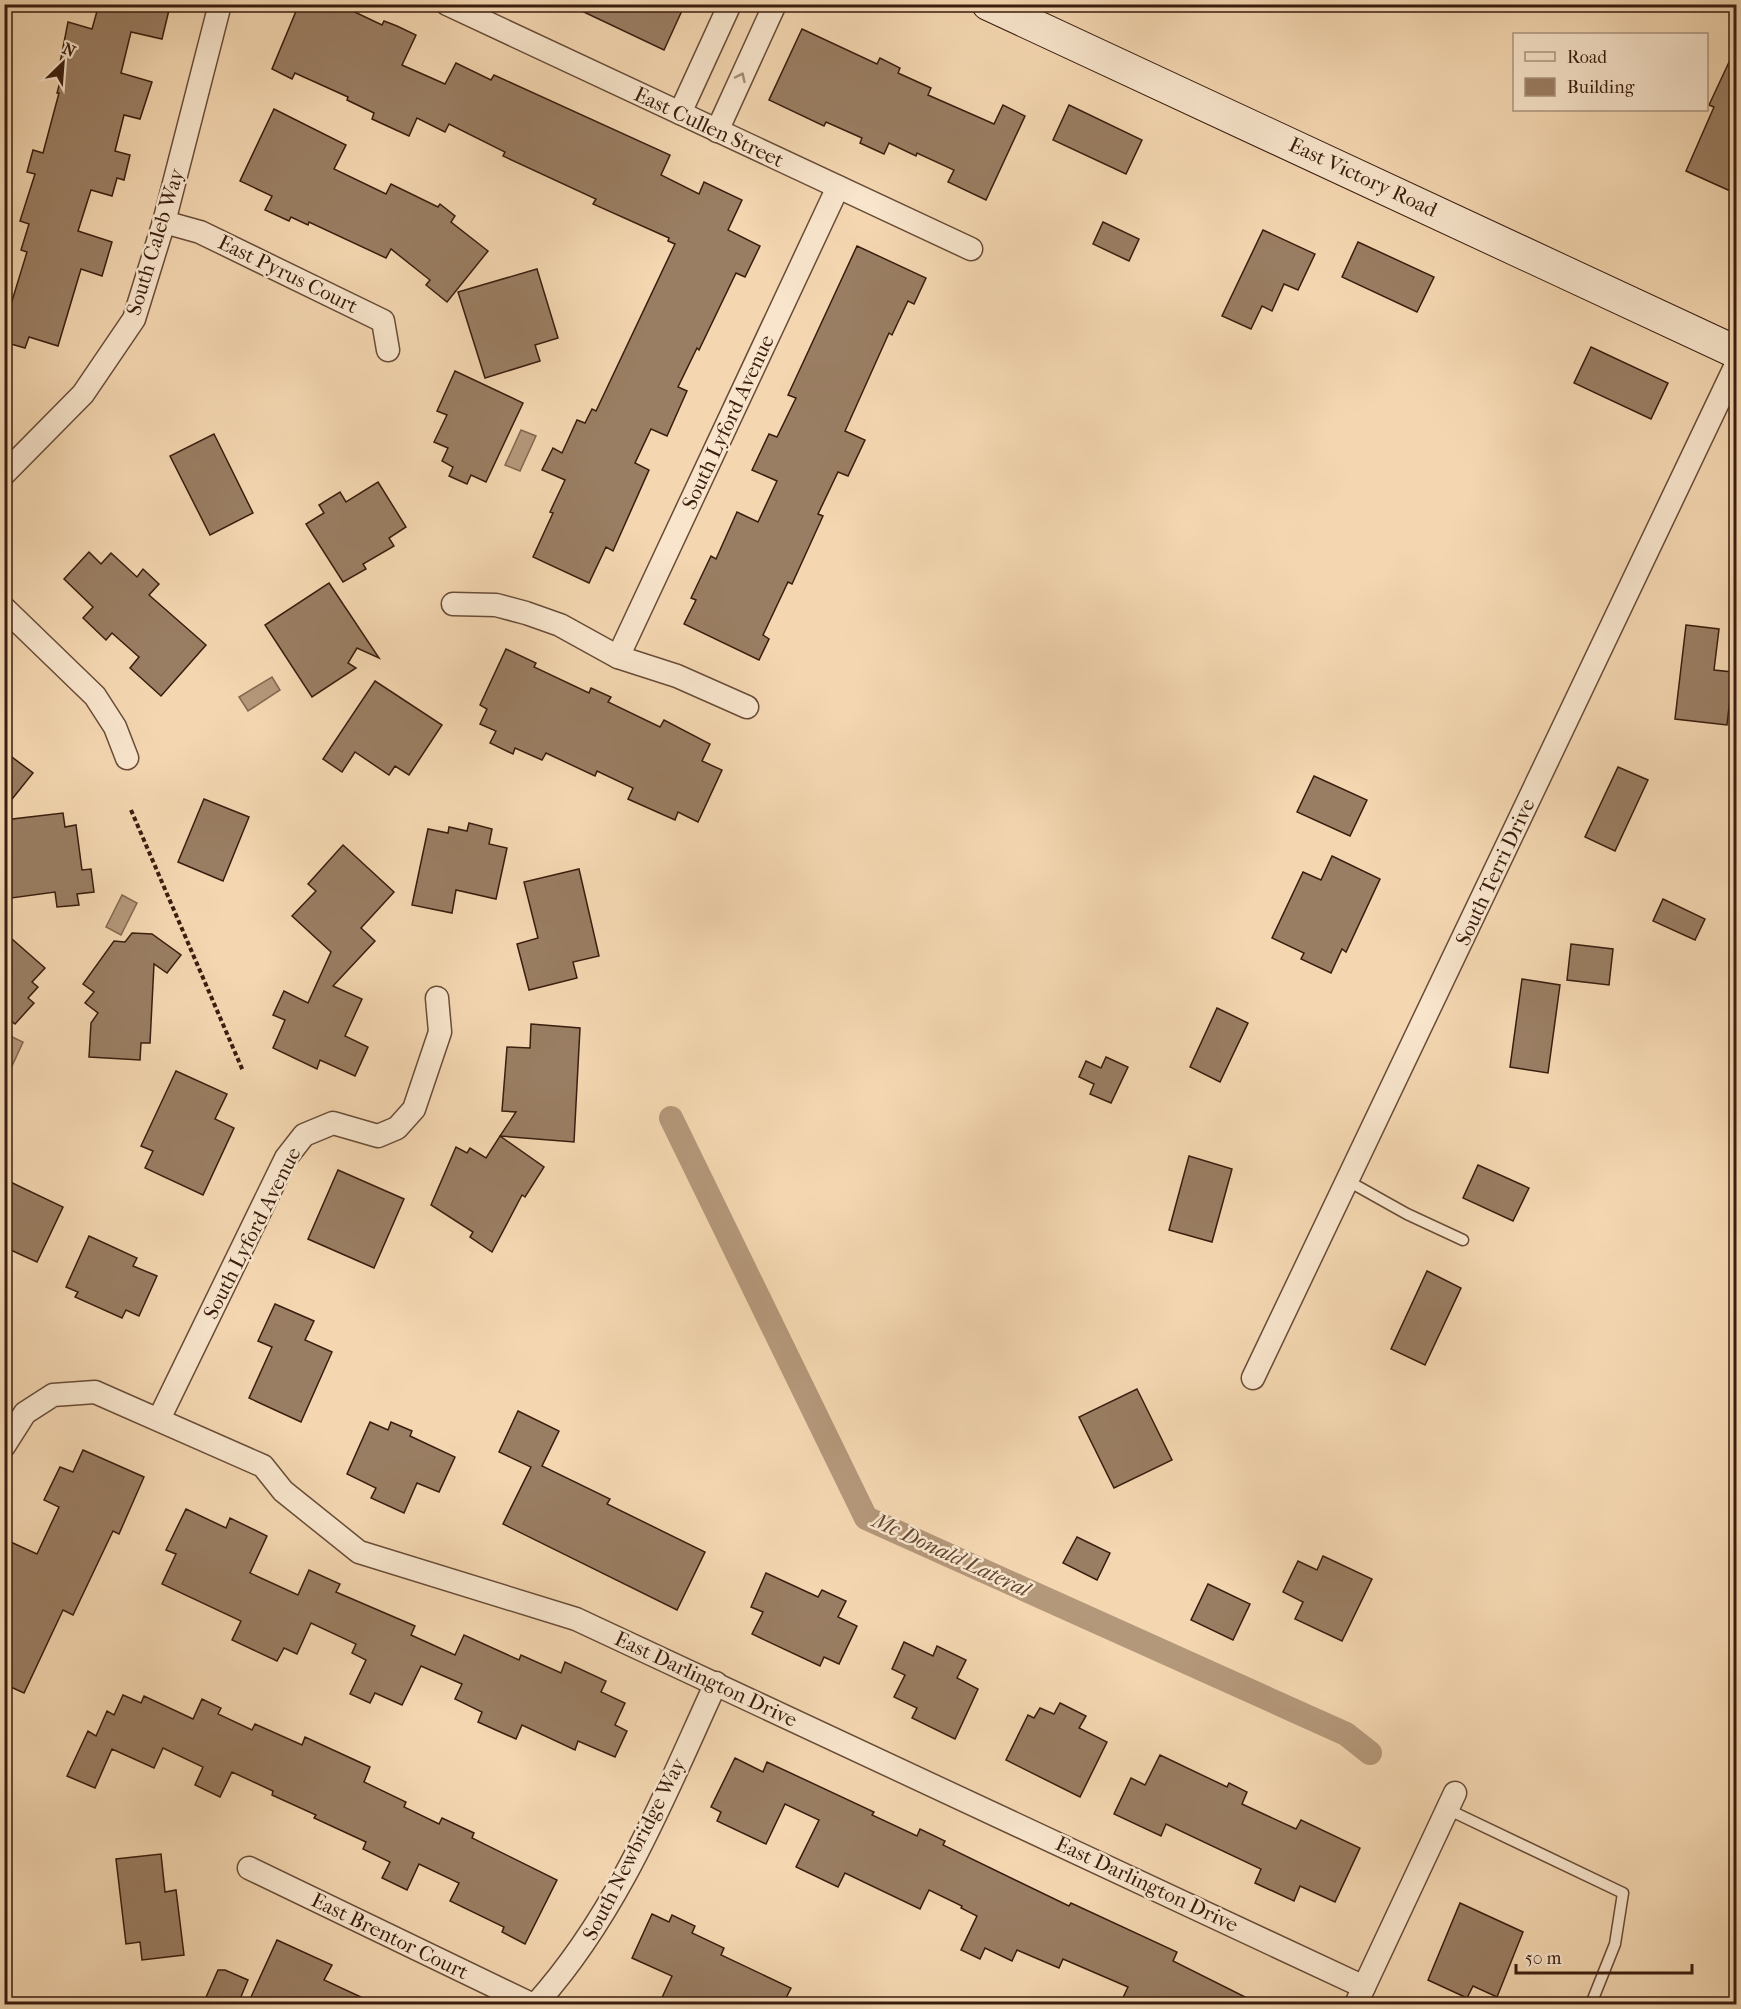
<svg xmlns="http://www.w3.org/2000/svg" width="1741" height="2009" font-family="'IM FELL French Canon',serif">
	<rect width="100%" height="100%" fill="#f4d7b1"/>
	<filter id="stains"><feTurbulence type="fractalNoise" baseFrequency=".00333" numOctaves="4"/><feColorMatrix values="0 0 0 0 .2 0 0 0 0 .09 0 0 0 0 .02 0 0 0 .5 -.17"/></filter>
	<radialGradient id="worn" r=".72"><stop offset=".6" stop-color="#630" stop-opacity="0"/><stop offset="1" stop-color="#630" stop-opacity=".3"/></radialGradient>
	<g fill="#b4987a" stroke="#83674f" stroke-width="1.5">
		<polygon points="521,430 536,436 520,471 505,465"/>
		<polygon points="272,677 280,690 248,711 239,697"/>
		<polygon points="122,895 137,903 121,935 106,927"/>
		<polygon points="8,1035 23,1042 7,1077 5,1076 5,1041"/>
	</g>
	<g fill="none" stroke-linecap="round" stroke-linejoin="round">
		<polyline stroke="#b4987a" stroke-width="24" points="671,1118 866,1518 1346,1734 1370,1753"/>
	</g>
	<g fill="#9a7e63" stroke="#391d0e" stroke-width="1.5">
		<polygon points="99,4 167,4 165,9 169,10 162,39 131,32 121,73 152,82 140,119 124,115 115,151 130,155 124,180 117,178 112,196 91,190 78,231 112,242 102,276 81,269 58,346 29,337 25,348 4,342 4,327 27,252 21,250 29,224 20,221 35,174 27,172 33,150 43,153 59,93 57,93 65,64 60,63 68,22 92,29"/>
		<polygon points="299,4 338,4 382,25 384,21 397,26 416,35 402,65 445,84 456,63 491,80 494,75 670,155 661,175 699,194 704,182 742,200 728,230 760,246 745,277 736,273 699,350 697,348 678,387 687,391 667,436 651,429 635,463 649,470 613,551 606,547 589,583 533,557 553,513 550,512 565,480 542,470 553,448 562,453 577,420 585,423 592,409 596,411 675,244 668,241 669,238 593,204 596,199 503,156 505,152 449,124 445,132 417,118 409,136 372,119 374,113 347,100 348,97 295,73 292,79 272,69"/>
		<polygon points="567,4 685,4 664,50"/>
		<polygon points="802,29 877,64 880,58 900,68 898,73 931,88 928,95 994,124 1003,105 1025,116 986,200 948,182 954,170 917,153 916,156 889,143 884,154 860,143 862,138 826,122 824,126 769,100"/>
		<polygon points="1737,45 1737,194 1686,171 1714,107 1709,105"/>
		<polygon points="1069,105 1142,140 1126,174 1053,140"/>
		<polygon points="274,109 346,145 334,169 386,194 391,184 438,207 440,204 455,216 451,222 488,251 447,302 426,285 430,280 391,249 386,258 309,222 308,225 291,217 289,221 265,210 272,196 240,181"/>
		<polygon points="1103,222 1139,239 1129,261 1093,244"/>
		<polygon points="1263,230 1315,254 1298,290 1284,284 1272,311 1262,306 1251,329 1222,316"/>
		<polygon points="1358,242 1434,277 1417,312 1342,277"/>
		<polygon points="857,246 926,278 914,304 908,301 892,335 889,333 845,431 865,440 848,476 838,472 818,514 823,516 792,584 788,582 763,635 769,639 759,660 684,624 696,600 691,598 711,556 716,559 737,512 758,522 777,481 752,470 769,434 777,437 796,398 788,395"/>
		<polygon points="537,269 558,338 535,345 540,361 485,378 458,292"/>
		<polygon points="1591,347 1668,383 1651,419 1574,383"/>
		<polygon points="455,371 523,403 486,482 471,475 467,484 449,476 453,467 442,461 448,448 434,442 447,415 437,411"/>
		<polygon points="214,434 253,513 210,535 170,456"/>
		<polygon points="378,482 406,527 389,538 394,546 363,564 366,569 343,582 306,524 324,513 319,505 340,492 346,502"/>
		<polygon points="89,552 101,564 111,553 137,577 143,569 159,584 149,595 206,645 161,696 130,668 139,657 112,633 106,640 83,618 93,607 64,579"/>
		<polygon points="329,583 379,658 357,648 348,663 356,668 312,697 265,625"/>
		<polygon points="1686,625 1719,629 1714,670 1733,672 1727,725 1675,719"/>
		<polygon points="506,649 536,663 534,667 589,693 591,688 611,697 608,702 660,727 664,720 710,744 702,761 722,770 698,822 678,812 675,820 628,799 633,788 597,771 595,776 546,753 542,760 515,748 513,754 490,743 496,731 480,724 487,709 480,705"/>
		<polygon points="375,681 442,725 409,775 395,766 389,775 355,752 342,772 323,759"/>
		<polygon points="4,751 33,773 4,809"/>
		<polygon points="1618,767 1648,780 1615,851 1585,837"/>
		<polygon points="1314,776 1367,800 1350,836 1297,812"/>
		<polygon points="204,799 249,817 223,881 178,862"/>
		<polygon points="63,813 65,827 76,825 82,870 91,869 94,892 77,894 79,905 57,907 55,892 4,899 4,820"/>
		<polygon points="469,823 492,829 489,844 507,848 496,899 456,890 452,913 412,905 428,829 448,833 449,827 467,831"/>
		<polygon points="343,845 394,892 361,928 375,941 333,986 362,999 345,1036 368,1047 355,1076 320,1060 317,1069 273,1048 285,1020 273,1015 284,991 308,1003 331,952 292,916 316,891 308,884"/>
		<polygon points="1332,856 1380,879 1346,952 1342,949 1331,973 1301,959 1304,953 1272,938 1303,872 1321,880"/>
		<polygon points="579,869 599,956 573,962 577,978 529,990 517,944 538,938 524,882"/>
		<polygon points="1663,899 1705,919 1695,940 1653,921"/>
		<polygon points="4,932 45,968 32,982 38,987 28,998 34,1003 15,1024 4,1015"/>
		<polygon points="132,933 152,934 181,955 167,973 154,964 150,1043 141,1043 140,1060 89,1057 91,1023 98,1013 85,1003 94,992 83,984 114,941 125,942"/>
		<polygon points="1571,944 1613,949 1609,985 1567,980"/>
		<polygon points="1522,979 1560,985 1548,1073 1510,1067"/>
		<polygon points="1217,1008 1248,1023 1220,1082 1190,1067"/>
		<polygon points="531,1024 580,1028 574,1142 500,1136 516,1112 502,1111 507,1047 530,1048"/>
		<polygon points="1106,1057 1128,1067 1111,1103 1090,1094 1094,1084 1079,1077 1086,1061 1101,1068"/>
		<polygon points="176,1071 227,1094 215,1119 234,1128 203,1195 145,1168 153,1151 141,1146"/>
		<polygon points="500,1136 544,1167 525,1197 522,1195 492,1252 470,1237 473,1232 431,1205 456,1147 467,1153 470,1148 486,1158"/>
		<polygon points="1189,1156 1232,1169 1212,1242 1169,1230"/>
		<polygon points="1478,1165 1529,1188 1513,1221 1463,1198"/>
		<polygon points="338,1170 404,1199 374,1268 308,1239"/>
		<polygon points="4,1179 63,1207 37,1262 4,1247"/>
		<polygon points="89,1236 137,1258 133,1266 157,1276 139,1316 126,1310 122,1318 75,1297 78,1292 66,1287"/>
		<polygon points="1427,1271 1461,1288 1425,1365 1391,1349"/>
		<polygon points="275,1304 314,1321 305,1340 332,1352 301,1422 249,1398 272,1347 258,1341"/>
		<polygon points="1137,1389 1172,1460 1114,1488 1079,1417"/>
		<polygon points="518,1411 559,1431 542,1466 610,1499 607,1504 705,1552 677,1610 503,1524 531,1467 499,1452"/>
		<polygon points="370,1422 388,1430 391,1422 412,1431 410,1436 455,1457 439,1492 417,1483 404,1513 371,1498 376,1488 347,1474"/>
		<polygon points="83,1450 144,1477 119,1534 113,1531 73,1615 63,1610 24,1693 4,1684 4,1539 37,1554 59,1507 44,1500 60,1467 73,1472"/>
		<polygon points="186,1509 226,1528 230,1518 267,1536 250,1573 298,1595 309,1570 340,1584 336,1592 415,1626 411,1635 455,1655 464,1635 519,1660 521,1655 561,1673 565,1662 606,1681 601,1692 625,1703 615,1725 627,1731 615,1757 578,1741 575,1750 522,1725 516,1739 478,1722 482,1712 455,1699 462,1684 421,1666 402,1705 375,1693 370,1703 350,1694 366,1660 352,1653 356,1644 311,1623 297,1654 284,1648 277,1661 232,1640 241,1621 162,1584 176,1554 166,1550"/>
		<polygon points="1077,1537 1110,1553 1097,1580 1063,1563"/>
		<polygon points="1323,1556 1372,1579 1342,1641 1295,1619 1303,1602 1283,1592 1298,1561 1317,1570"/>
		<polygon points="766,1573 818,1597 822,1590 846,1601 838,1617 857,1626 839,1664 824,1657 820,1666 752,1634 763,1612 751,1607"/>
		<polygon points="1208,1584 1250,1604 1233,1640 1191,1620"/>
		<polygon points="904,1642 933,1656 937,1646 966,1660 957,1678 978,1689 955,1739 912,1718 917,1708 894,1697 905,1675 892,1669"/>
		<polygon points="123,1695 141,1703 144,1696 193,1719 202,1699 221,1708 218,1714 252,1730 255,1724 302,1745 305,1737 370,1767 364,1782 406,1802 404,1807 439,1824 442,1818 474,1833 472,1838 557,1880 525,1944 502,1932 504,1927 450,1901 459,1883 419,1864 407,1890 382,1878 390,1862 363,1849 366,1842 314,1818 316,1815 272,1795 273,1791 232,1772 220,1797 195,1785 203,1767 163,1748 154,1768 112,1749 95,1788 67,1776 88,1731 96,1736 107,1711 114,1715"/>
		<polygon points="1060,1703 1086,1716 1079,1728 1107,1742 1080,1797 1006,1760 1028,1715 1034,1718 1040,1708 1054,1714"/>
		<polygon points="1160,1755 1227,1787 1229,1783 1247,1792 1242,1804 1296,1829 1301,1820 1360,1848 1335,1902 1300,1886 1294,1901 1255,1883 1261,1869 1166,1824 1161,1836 1114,1814 1131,1778 1145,1785"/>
		<polygon points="735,1758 763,1772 767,1762 874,1812 872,1815 917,1836 920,1829 945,1841 943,1845 1069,1906 1071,1903 1177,1952 1173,1961 1259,2004 1120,2004 1128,1987 1063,1959 1059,1968 1017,1950 1012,1961 985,1948 980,1959 961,1950 977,1916 961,1908 962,1906 929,1890 920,1909 845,1873 838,1887 796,1867 819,1820 785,1804 766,1844 717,1821 721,1812 711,1807"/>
		<polygon points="161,1854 165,1892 176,1890 184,1955 142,1960 140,1942 126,1944 116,1859"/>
		<polygon points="1460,1903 1523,1932 1497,1997 1473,1986 1467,1998 1428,1980"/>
		<polygon points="652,1914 669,1922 672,1915 695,1926 692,1933 724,1948 721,1955 791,1988 783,2004 659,2004 672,1976 632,1958"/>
		<polygon points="277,1940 332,1965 324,1980 376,2004 267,2004 251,1997"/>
		<polygon points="218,1970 225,1970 248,1980 238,2004 203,2004"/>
	</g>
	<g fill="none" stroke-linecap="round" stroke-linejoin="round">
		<g stroke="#684c37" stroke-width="13">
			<g id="service">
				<polyline points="1348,1181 1407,1214 1463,1240"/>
				<polyline points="1447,1809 1623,1893 1615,1944 1591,2004"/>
			</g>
		</g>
		<g stroke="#684c37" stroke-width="25">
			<g id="minor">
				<polyline points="447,4 971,249"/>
				<polyline points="680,113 730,4"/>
				<polyline points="717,131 775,4"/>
				<polyline points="164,222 200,232 383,321 388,350"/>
				<polyline points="4,474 83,394 134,319 164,222 220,4"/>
				<polyline points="453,604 496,605 526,613 560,625 618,657 677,676 747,707"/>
				<polyline points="4,608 95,696 115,727 127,758"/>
				<polyline points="618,657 838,187"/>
				<polyline points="1253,1378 1736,365"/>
				<polyline points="159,1419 286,1158 304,1135 333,1123 378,1136 397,1128 414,1109 440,1032 437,998"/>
				<polyline points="4,1446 25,1413 53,1395 95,1392 263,1466 283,1491 359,1552 576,1619 1364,1987"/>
				<polyline points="249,1868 531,2004"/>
				<path d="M 536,2004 C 619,1912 665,1794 716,1683"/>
				<polyline points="1356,2004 1455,1793"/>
			</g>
		</g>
		<g stroke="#391d0e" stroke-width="34">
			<polyline id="secondary" points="988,4 1736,352"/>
		</g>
		<polyline stroke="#391d0e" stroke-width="4" stroke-dasharray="4.5 3" stroke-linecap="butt" points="131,810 243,1071"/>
		<use href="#service" stroke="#f8e5cc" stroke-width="10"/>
		<use href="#minor" stroke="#f8e5cc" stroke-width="22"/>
		<use href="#secondary" stroke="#f8e5cc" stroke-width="32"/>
	</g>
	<defs><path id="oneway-chevron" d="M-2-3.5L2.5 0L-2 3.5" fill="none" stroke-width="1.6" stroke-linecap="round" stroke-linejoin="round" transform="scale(1.5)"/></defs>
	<use stroke="#a28b76" href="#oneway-chevron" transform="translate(741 77) rotate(-65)"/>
	<g text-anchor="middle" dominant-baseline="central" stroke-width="5" stroke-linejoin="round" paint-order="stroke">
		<g font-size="21" fill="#391d0e" stroke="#f8e5cc">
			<text transform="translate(709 127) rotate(25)">East Cullen Street</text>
			<text transform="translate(1363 177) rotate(25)">East Victory Road</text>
			<text transform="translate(155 242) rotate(-73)">South Caleb Way</text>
			<text transform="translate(288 274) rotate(26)">East Pyrus Court</text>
			<text transform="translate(728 422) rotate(-65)">South Lyford Avenue</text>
			<text transform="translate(1495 872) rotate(-65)">South Terri Drive</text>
			<text transform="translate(252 1233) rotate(-63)">South Lyford Avenue</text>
			<text transform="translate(706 1679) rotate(25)">East Darlington Drive</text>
			<text transform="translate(634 1849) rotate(-63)">South Newbridge Way</text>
			<text transform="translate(1147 1884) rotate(25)">East Darlington Drive</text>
			<text transform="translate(390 1936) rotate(26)">East Brentor Court</text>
		</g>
		<g font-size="22" font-style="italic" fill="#644834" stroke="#f8e5cc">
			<text transform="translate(951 1555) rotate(25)">Mc Donald Lateral</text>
		</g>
	</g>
	<rect width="1741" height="2009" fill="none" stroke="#f4d7b1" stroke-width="24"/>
	<rect x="6" y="6" width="1729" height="1997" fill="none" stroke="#391d0e" stroke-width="3"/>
	<rect x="12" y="12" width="1717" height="1985" fill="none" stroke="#391d0e" stroke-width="1.5"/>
	<rect x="1513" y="33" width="195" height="78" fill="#f8e5cc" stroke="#ac9580" stroke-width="1.5"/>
	<rect x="1525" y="52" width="30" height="9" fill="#f8e5cc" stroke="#ac9580" stroke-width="1.5"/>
	<text x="1567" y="63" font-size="18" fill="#391d0e">Road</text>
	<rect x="1525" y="78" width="30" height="18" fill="#9a7e63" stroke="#ac9580" stroke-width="1.5"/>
	<text x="1567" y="93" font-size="18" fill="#391d0e">Building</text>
	<g transform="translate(63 63) rotate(25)" stroke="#f8e5cc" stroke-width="4.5" paint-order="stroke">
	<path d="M0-4.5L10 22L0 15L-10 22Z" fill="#391d0e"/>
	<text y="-9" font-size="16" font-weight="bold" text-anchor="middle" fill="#391d0e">N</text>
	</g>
	<path d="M1516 1964v9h176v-9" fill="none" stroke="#391d0e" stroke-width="3"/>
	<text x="1525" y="1964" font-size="18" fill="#391d0e" stroke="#f8e5cc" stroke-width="4.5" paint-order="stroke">50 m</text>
	<rect width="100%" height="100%" filter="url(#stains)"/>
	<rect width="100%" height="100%" fill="url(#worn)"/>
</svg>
